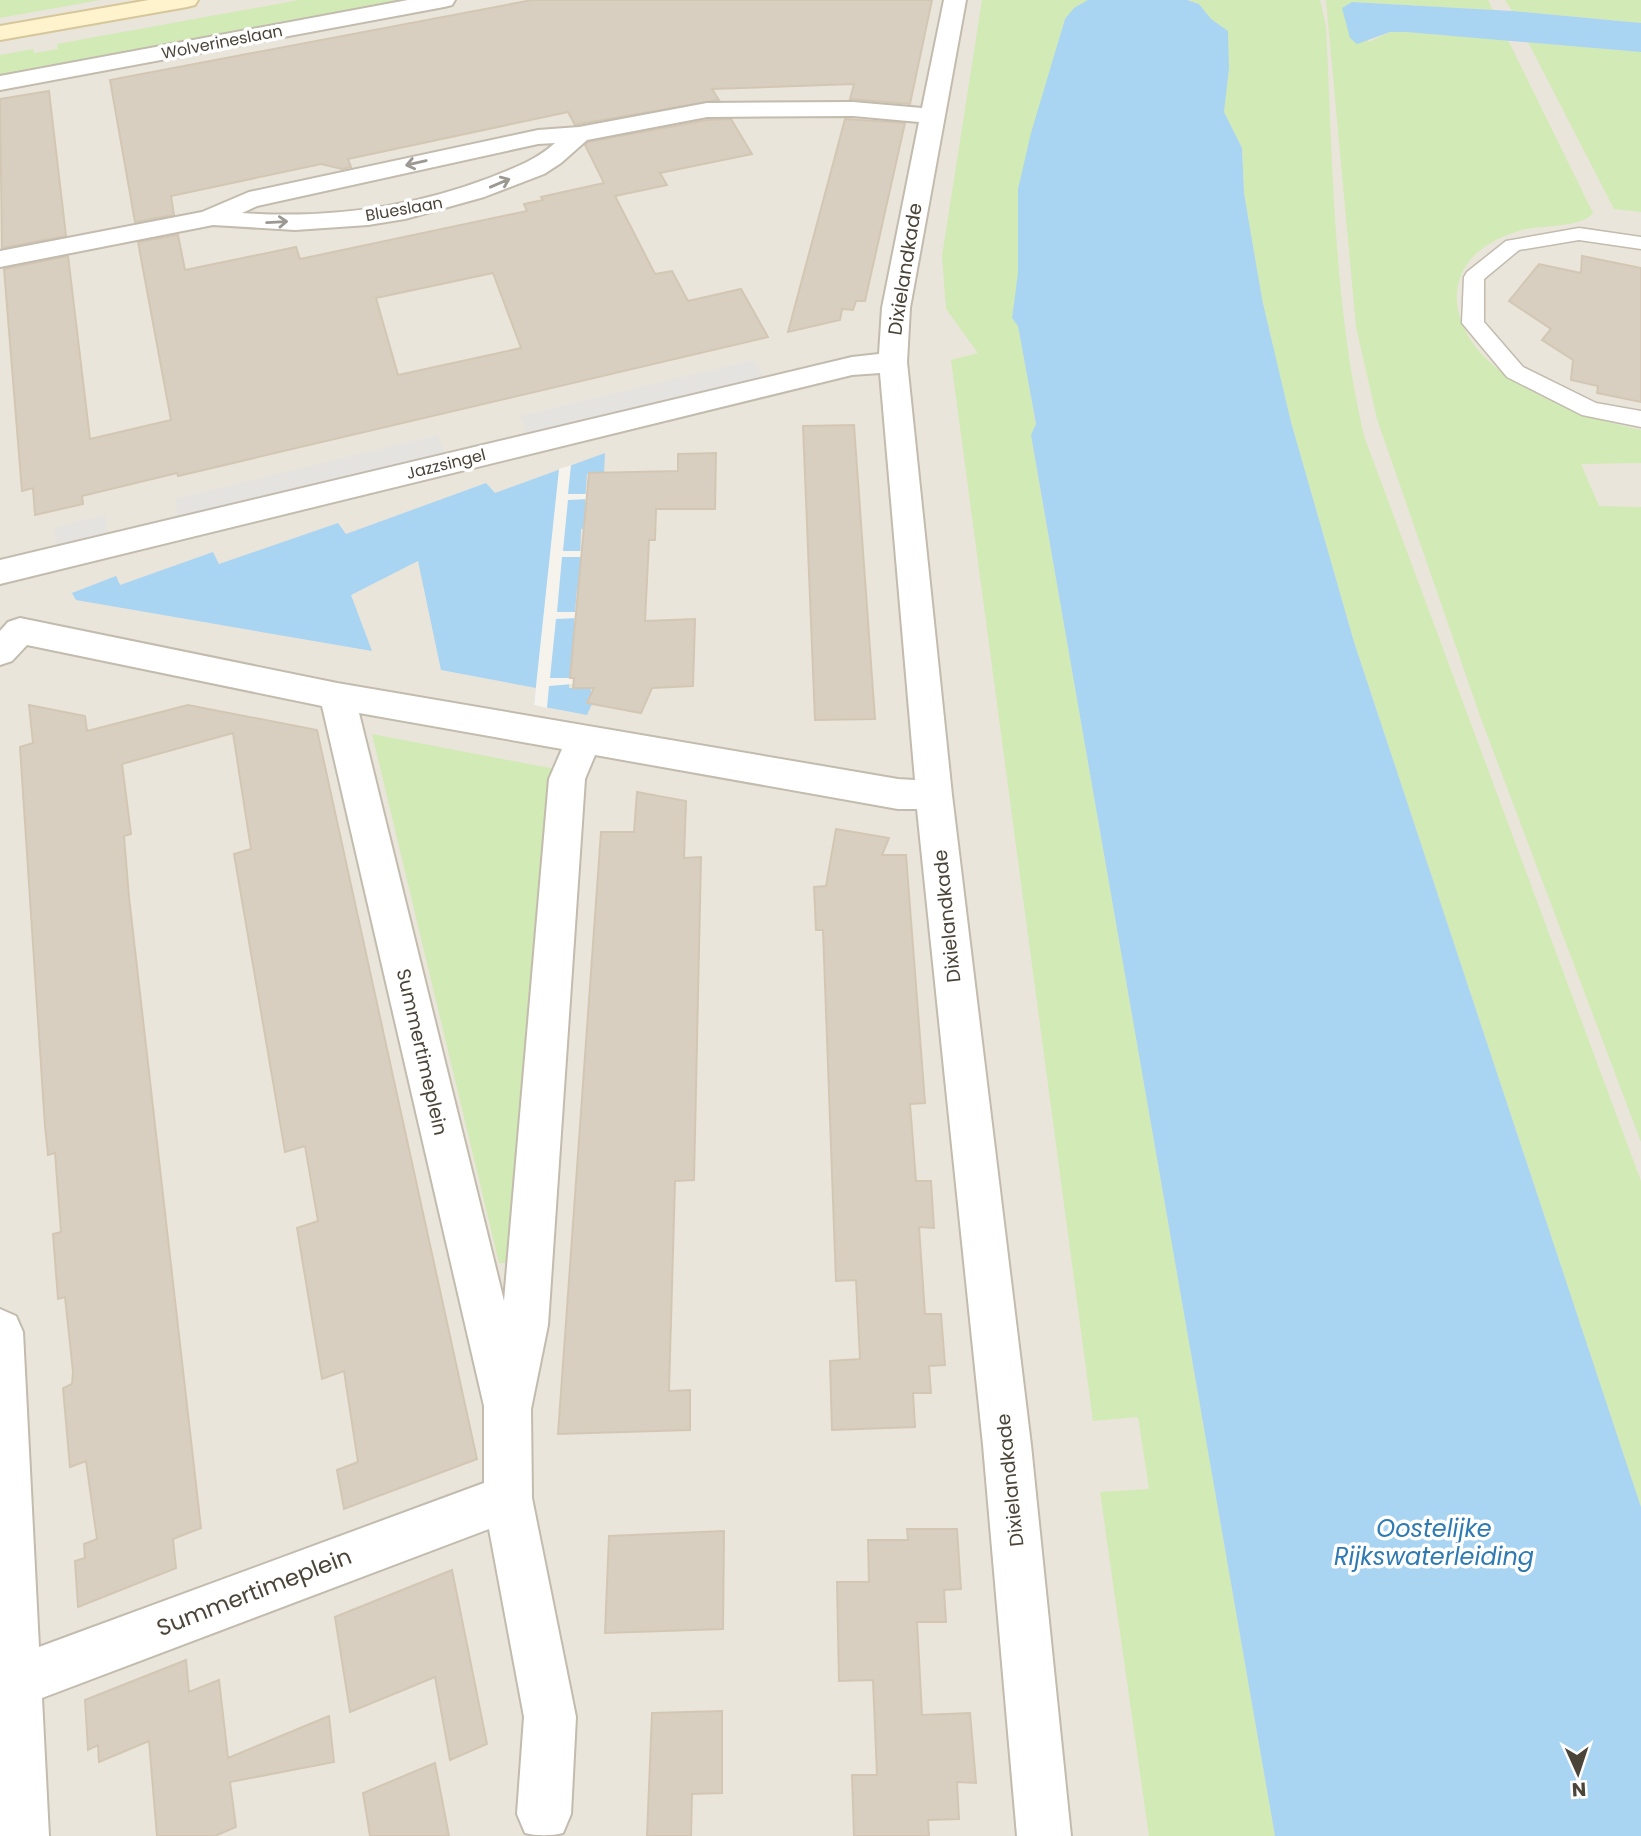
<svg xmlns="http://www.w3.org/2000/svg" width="1641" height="1836" font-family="Poppins,sans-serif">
	<rect width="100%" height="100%" fill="#f6f3ec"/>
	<rect fill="#eae5da" x="0" y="0" width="1641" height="1836"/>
	<g fill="#d2eab5">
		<polygon points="0,0 100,0 0,18"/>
		<polygon points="299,0 419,0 0,76 0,55 33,49 34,53 58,49 57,44"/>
		<polygon points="982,0 1092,0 1088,0 1065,19 1048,79 1012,318 1018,325 1036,425 1031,435 1275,1836 1149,1836 1100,1492 1149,1489 1138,1417 1093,1421 951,360 978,353 946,309 942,256"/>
		<path d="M 1187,0 L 1320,0 L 1326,27 C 1333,164 1333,302 1364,436 L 1641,1181 L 1641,1507 L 1354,642 L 1291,422 L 1262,299 L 1244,193 L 1242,148 L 1224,112 L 1229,69 L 1228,31 L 1211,19 L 1199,4 Z"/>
		<path d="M 1326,0 L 1488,0 L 1493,10 L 1352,2 L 1342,8 L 1369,42 L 1390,32 L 1406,32 L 1508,40 L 1593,213 C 1582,228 1540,225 1522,230 C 1508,234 1494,240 1483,248 C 1465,261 1455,281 1457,303 C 1465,378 1580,417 1641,430 L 1641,463 L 1581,464 L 1599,506 L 1641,507 L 1641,1142 L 1480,716 L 1377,419 L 1356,327 Z"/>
		<polygon points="1505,0 1641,0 1641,23 1512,11"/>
		<polygon points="1528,42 1641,52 1641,212 1614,209"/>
		<polygon points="372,734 555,769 510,1263 499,1263"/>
	</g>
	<g fill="#e5e3e0">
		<polygon points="754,360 763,377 527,434 520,416"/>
		<polygon points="438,435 445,454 178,519 175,499"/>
		<polygon points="105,515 108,535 57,548 54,528"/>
	</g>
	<g fill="#a9d4f2">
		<polygon points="1088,0 1187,0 1199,4 1211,19 1228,31 1229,69 1224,112 1242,148 1244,193 1262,299 1291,422 1354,642 1641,1507 1641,1836 1275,1836 1031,435 1036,424 1018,326 1012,318 1018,273 1018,189 1031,133 1065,19 1074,8"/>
		<polygon points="1352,2 1512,11 1641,23 1641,52 1406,32 1390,32 1357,44 1350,38 1342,8"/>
		<polygon points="605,453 604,473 587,474 585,502 601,502 599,528 581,529 580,560 596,560 594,589 577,589 574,622 591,623 589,653 572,654 569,688 591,688 591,702 587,704 592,704 587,715 534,705 536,688 441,670 418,561 351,595 372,651 76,600 72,593 116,576 120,585 213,552 219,564 338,523 346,534 486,483 495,493"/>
	</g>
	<polygon fill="#f6f3ec" points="571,465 568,494 589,494 589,499 568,500 563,551 584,551 583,557 562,557 557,612 578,612 578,618 556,619 550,678 573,678 573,684 549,686 547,708 534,705 559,469"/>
	<g fill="#d8cfc1" stroke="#d3c7b4" stroke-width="2" fill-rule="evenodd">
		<polygon points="532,0 932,0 910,104 850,99 854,84 712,89 719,100 579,124 575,125 568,112 348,159 351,167 342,169 321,164 171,196 174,215 135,222 110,80"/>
		<polygon points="49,91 66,236 2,248 0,99"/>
		<path d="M 731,119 L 752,154 L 660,173 L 667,185 L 615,196 L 655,274 L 672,271 L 688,301 L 741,289 L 768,337 L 178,476 L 177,473 L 82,496 L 83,504 L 35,515 L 33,488 L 22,491 L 4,269 L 68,256 L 90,439 L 171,420 L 138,242 L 178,235 L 185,270 L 296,247 L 300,259 L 527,211 L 524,204 L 543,200 L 541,197 L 604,183 L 585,145 L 588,142 L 707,120 ZM 493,273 L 521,348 L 398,375 L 376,298 Z"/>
		<polygon points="845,119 905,123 865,301 856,301 853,310 842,309 840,320 788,332"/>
		<polygon points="1582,256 1641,268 1641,402 1597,393 1598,386 1571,380 1573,360 1542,340 1551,329 1509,301 1539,264 1581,273"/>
		<polygon points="854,425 875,719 815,720 803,426"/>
		<polygon points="716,453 715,509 656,509 655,540 649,540 645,621 695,619 693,686 652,688 641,713 587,703 594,688 573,688 574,678 570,678 589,473 678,471 678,454"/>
		<polygon points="29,705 85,716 87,731 188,705 317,730 477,1459 344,1509 337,1470 358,1462 344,1371 322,1379 297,1228 318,1221 305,1146 285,1152 234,854 251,849 233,733 122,764 131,834 124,836 129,897 201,1528 173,1539 176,1568 78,1607 75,1561 85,1558 84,1544 97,1539 86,1461 70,1467 63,1388 72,1384 73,1372 65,1297 58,1299 53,1234 61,1232 55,1153 48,1155 45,1126 20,747 33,743"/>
		<polygon points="637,792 686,801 684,858 701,857 694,1180 675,1181 669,1391 690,1390 690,1430 558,1434 601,832 634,832"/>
		<polygon points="836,829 889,838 882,855 906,855 925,1103 910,1104 916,1181 931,1181 934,1228 919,1227 925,1314 941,1314 945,1365 929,1366 931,1393 913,1393 915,1427 832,1430 830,1361 860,1359 856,1280 836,1281 823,930 816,930 814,887 826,886"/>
		<polygon points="907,1529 957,1529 961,1589 944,1590 946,1622 917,1622 922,1715 970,1713 976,1783 957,1782 959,1819 928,1820 929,1836 854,1836 852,1775 877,1775 873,1680 839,1681 837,1582 869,1582 868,1540 908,1540"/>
		<polygon points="724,1531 723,1629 605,1633 609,1536"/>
		<polygon points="452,1570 487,1744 450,1760 435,1677 350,1712 335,1617"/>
		<polygon points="186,1660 189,1692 219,1680 228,1758 329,1716 334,1762 230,1782 236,1827 215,1836 157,1836 149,1741 99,1762 98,1745 88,1750 85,1700"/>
		<polygon points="722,1711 722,1793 692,1794 691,1836 647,1836 652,1713"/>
		<polygon points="435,1763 449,1836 370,1836 363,1793"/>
	</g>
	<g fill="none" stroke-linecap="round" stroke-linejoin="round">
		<g stroke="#c2bbae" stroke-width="3">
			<polygon id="lane" points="1579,228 1641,237 1641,249 1579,240 1519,250 1484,279 1484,322 1523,367 1596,403 1641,411 1641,427 1582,415 1507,377 1462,323 1464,277 1467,272 1506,241"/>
		</g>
		<g stroke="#c2bbae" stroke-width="4">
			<g id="street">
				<polygon points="408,0 455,0 452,5 444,7 0,90 0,76"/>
				<path d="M 944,0 L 966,0 L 910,308 L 907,362 L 952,795 L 1031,1445 L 1071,1836 L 1017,1836 L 983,1445 L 917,809 L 898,809 L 595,755 L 585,779 L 548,1325 L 531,1409 L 532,1498 L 576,1717 L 571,1814 L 563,1833 C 552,1836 536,1836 525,1833 L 517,1814 L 524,1717 L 489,1529 L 42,1698 L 49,1836 L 0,1836 L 0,1309 L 16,1316 L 23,1332 L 39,1647 L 484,1483 L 484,1406 L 322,706 L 27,645 L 12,661 L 0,665 L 0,631 L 8,622 L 20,618 L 337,683 L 898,779 L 915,780 L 880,373 L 852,375 L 0,584 L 0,560 L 852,357 L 879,354 L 882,308 L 919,122 L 853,116 L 707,117 L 587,140 L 561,163 L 544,174 L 484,197 L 405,219 L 368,225 L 295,230 L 213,225 L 0,267 L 0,251 L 202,212 L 249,192 L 538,130 L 579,127 L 707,103 L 853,102 L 922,108 ZM 555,143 C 535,161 514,168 489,178 C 410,208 326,219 242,213 L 257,206 L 538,144 ZM 359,713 L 562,749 L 549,779 L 504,1301 Z"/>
			</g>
		</g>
		<g stroke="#d6c79b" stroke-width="4">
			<polygon id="secondary" points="149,0 198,0 195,5 187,7 0,40 0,26"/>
		</g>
		<use href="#lane" fill="#fff" fill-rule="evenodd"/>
		<use href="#street" fill="#fff" fill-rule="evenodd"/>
		<use href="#secondary" fill="#fff3cd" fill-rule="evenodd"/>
	</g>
	<defs><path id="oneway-shaft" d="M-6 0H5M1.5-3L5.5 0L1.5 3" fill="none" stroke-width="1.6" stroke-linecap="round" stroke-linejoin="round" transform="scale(1.75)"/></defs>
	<g stroke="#9c9892">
		<use href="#oneway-shaft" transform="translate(416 163) rotate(167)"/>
		<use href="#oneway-shaft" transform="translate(500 183) rotate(-23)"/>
		<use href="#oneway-shaft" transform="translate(277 222) rotate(-3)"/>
	</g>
	<g text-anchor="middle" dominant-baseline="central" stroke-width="7" stroke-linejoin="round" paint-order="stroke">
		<g font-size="16" fill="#4b4439" stroke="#fff">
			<text transform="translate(222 42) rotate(-11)">Wolverineslaan</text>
			<text transform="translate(404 209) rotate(-10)">Blueslaan</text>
			<text transform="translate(446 464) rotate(-14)">Jazzsingel</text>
		</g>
		<g font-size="19" fill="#4b4439" stroke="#fff">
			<text transform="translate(905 269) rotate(-81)">Dixielandkade</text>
			<text transform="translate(947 916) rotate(-96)">Dixielandkade</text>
			<text transform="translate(422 1052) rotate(77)">Summertimeplein</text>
			<text transform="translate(1010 1480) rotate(-96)">Dixielandkade</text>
		</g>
		<g font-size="23" fill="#4b4439" stroke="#fff">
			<text transform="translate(254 1592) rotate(-21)">Summertimeplein</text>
		</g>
		<g font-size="24" font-style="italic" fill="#2e7ab2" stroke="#fff">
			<text x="1434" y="1528">Oostelijke<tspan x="1434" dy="28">Rijkswaterleiding</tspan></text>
		</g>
	</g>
	<g transform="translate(1578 1773) rotate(177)" stroke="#ffffff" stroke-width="5" paint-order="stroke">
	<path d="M0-5L12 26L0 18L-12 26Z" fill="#4b4439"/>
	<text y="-10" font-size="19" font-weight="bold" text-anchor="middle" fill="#4b4439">N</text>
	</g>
</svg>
